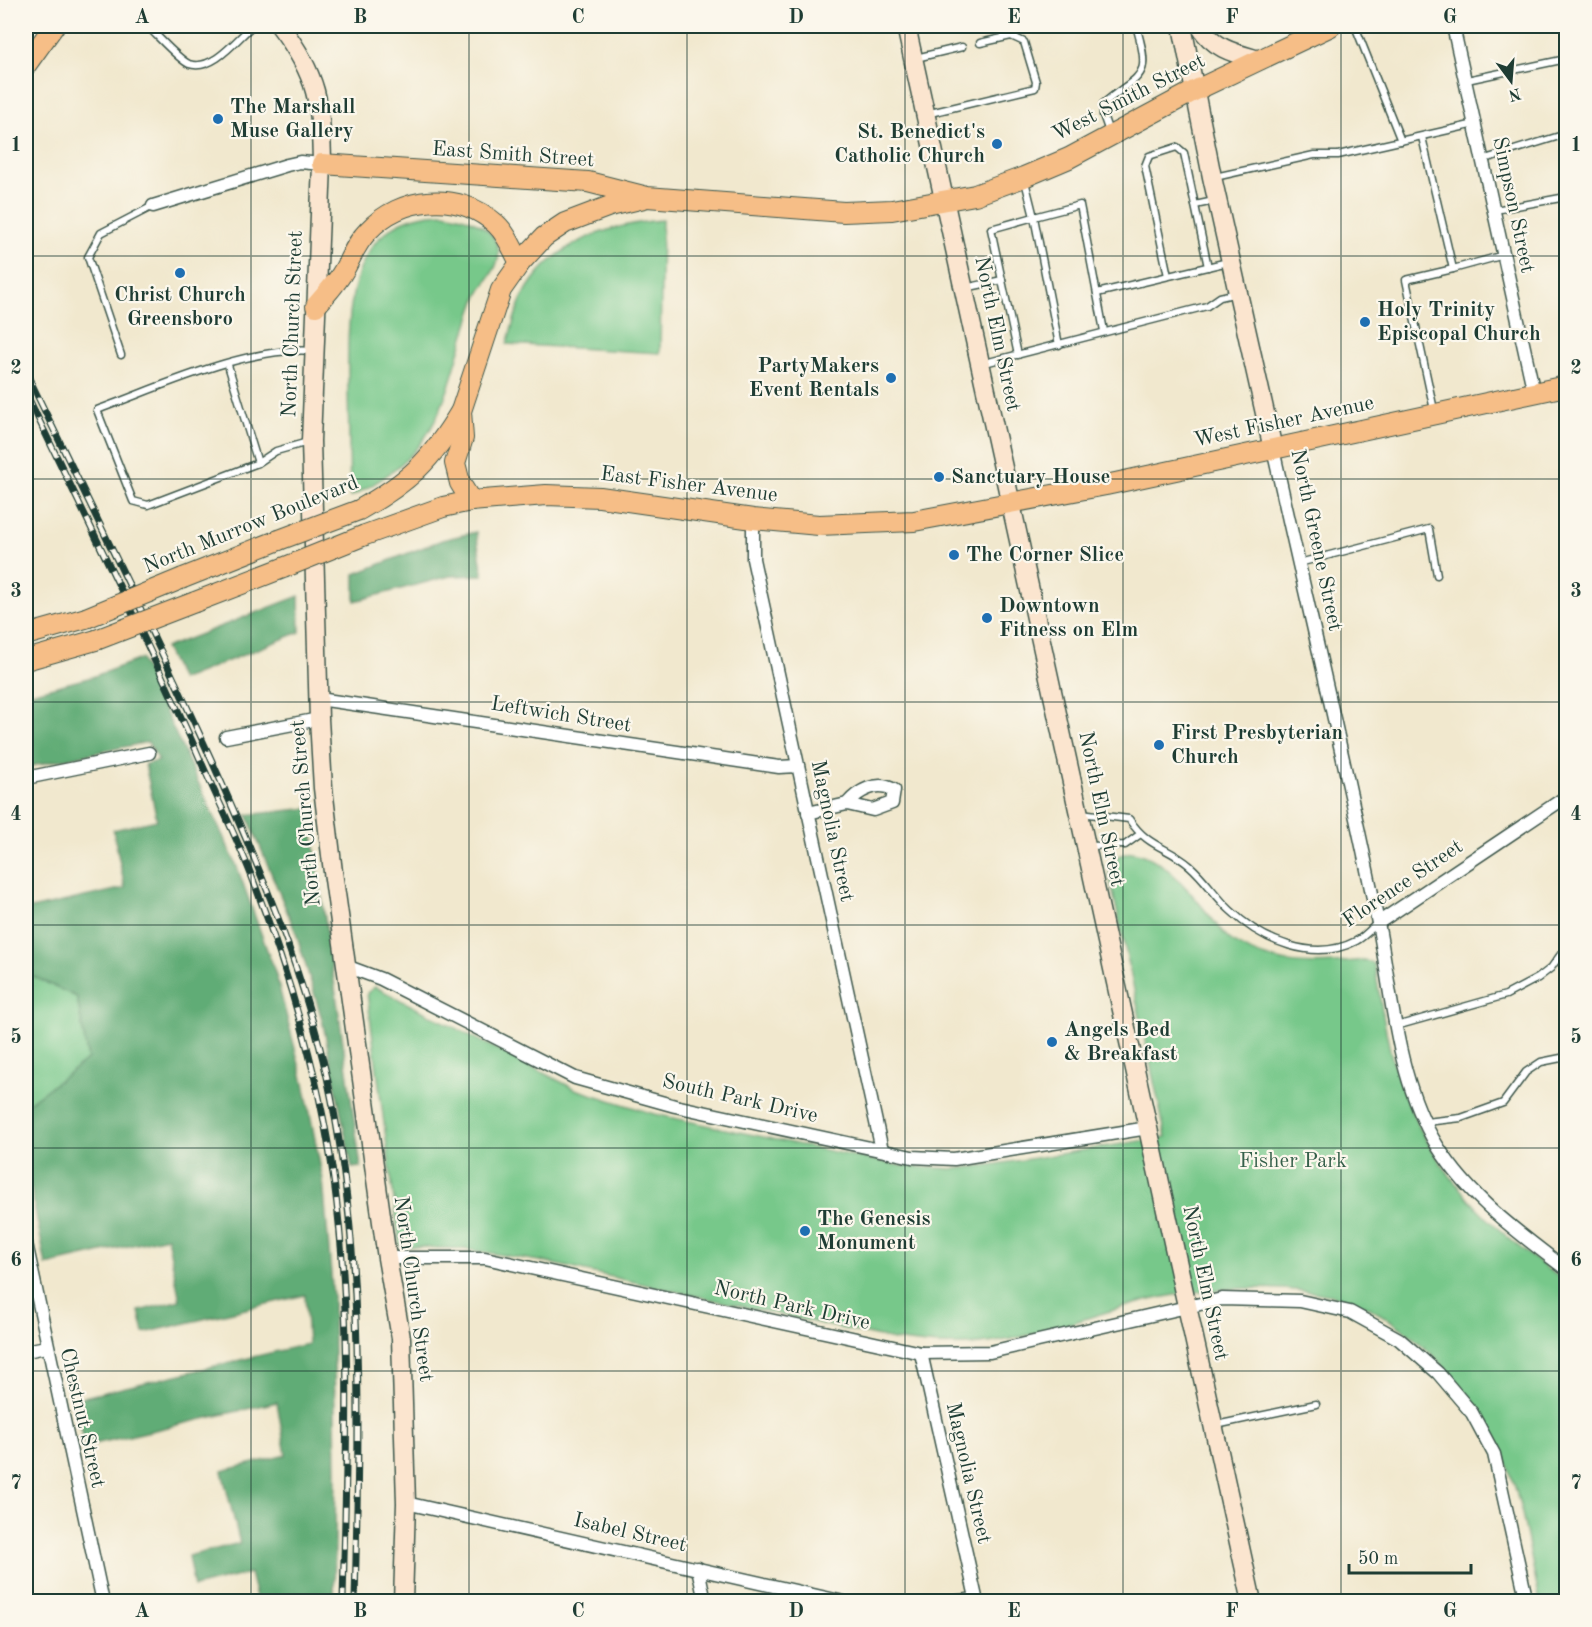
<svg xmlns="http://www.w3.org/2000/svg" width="1592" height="1627" font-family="'Old Standard TT',serif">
	<rect width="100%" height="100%" fill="#fbf7ec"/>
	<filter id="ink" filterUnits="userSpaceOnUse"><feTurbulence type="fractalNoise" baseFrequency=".0167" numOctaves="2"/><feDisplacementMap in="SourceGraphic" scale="12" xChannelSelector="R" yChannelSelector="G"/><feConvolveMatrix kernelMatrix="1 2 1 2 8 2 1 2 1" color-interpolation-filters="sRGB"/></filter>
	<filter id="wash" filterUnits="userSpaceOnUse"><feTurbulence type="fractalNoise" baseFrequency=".008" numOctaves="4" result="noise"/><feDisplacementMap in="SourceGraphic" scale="24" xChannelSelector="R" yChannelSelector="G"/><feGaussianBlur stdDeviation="1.35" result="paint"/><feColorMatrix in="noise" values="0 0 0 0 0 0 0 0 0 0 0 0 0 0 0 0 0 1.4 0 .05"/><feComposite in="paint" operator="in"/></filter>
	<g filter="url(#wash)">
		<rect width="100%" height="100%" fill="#f1e8ce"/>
		<g fill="#77c88a" stroke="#4b825f" stroke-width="1.5">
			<path d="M 444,213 C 465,216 492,225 498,248 C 503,265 483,283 477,298 C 442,391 451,448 350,497 C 349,461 349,424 348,387 C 347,313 345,216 444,213 Z"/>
			<path d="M 662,220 L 660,353 L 507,344 C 512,329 515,314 521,300 C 548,244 606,225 662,220 Z"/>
			<path d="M 1131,852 C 1164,855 1193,896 1213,920 C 1219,927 1225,936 1232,941 C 1272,968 1318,966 1364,960 L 1374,964 C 1381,999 1385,1038 1396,1072 C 1427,1166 1486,1227 1566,1282 L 1566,1601 L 1540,1601 C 1529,1553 1523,1498 1502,1452 C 1488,1418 1469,1393 1444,1367 C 1422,1344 1401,1325 1373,1310 C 1320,1282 1222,1285 1164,1297 C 1104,1309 1049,1335 988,1343 C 956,1348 925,1344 893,1340 L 545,1262 L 464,1249 L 400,1246 L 367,993 L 375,987 L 575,1089 L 654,1114 L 901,1166 L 955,1169 L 997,1164 L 1166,1137 L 1109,874 L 1118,856 Z"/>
			<polygon points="26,973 77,997 88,1059 26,1105"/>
		</g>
		<g fill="#61ac76" stroke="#407455" stroke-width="1.5">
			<polygon points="476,532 483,575 450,576 355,601 355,574 442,540"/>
			<polygon points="299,596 300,632 181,680 165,648"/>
			<polygon points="141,659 236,864 275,972 304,1083 323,1180 333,1297 336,1472 334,1601 257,1601 250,1573 194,1587 188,1556 240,1543 222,1471 286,1455 277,1402 85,1446 75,1399 308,1344 305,1295 144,1333 139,1311 180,1300 167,1237 46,1265 26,1164 26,1105 88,1059 77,997 26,973 26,910 125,888 113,830 157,820 145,764 159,761 148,742 26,767 26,694 92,677"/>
			<polygon points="309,808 361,1167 352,1168 322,1019 296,933 247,815"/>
		</g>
	</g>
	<g filter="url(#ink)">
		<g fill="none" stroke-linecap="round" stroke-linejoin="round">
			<g stroke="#3e574b" stroke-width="9">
				<g id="lane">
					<path d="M 147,26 C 156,34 179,60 189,64 C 213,72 237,39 252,26"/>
					<polyline points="1355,26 1401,141"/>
					<polyline points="916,58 962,47"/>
					<polyline points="1467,80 1566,59"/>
					<polyline points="926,114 1035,88 1036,82 1024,42 1011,36 980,43"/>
					<path d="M 1109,132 L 1103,115 L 1103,104 C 1140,72 1153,81 1136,26"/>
					<polyline points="1422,137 1453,269 1504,255"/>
					<polyline points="1485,159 1566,134"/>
					<polyline points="1215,177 1314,155 1338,155 1475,124"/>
					<polyline points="1195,205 1214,201"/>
					<polyline points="1495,210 1566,197"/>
					<polyline points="1168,276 1145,166 1149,156 1177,147 1184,153 1208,267"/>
					<polyline points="965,288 1002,280"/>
					<polyline points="1097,293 1228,262"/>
					<polyline points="1059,345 1034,217 1080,205 1104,331"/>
					<polyline points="121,355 88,257 101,233 153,206"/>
					<polyline points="1018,355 991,229 1034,217 1025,181"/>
					<polyline points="981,364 1207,306 1220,297 1237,293"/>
					<polyline points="228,365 258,463"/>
					<polyline points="1434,410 1406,280 1453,269"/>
					<path d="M 308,442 L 276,451 L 258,463 L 148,505 L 133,501 L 97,410 C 160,387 247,346 313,351"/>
					<polyline points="1299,563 1429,529 1437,575"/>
					<path d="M 1081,813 L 1129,819 C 1148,848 1167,846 1190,866 C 1205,879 1216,897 1230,910 C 1262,941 1314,963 1356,941 C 1364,937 1371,929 1377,923"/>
					<polyline points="1089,846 1125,845 1139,835"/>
					<polyline points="1396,1026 1506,995 1538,978 1551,968 1566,947"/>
					<polyline points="1426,1122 1461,1118 1503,1103 1526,1072 1541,1062 1566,1057"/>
					<polyline points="1216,1425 1316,1404"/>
				</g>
			</g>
			<g stroke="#3e574b" stroke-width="15">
				<g id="street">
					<polyline points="1453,26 1534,393"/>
					<polyline points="153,206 287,165 300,162 322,164"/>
					<path d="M 1273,449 C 1308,607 1346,764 1378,923 C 1392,994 1396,1072 1432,1137 C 1464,1194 1515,1230 1566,1269"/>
					<polyline points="753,519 753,559 882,1150"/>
					<polyline points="319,699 779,767 798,766"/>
					<polyline points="226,737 319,719"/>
					<polyline points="26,778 149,753"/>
					<path d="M 808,813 L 847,804 L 873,810 L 892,803 L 894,790 C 877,780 858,791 847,804"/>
					<polyline points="1378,923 1566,797"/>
					<polyline points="346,966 381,979 575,1078 675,1106 912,1157 954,1159 1148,1128"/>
					<polyline points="26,1243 103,1602"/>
					<polyline points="387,1258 485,1258 921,1353 990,1352 1222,1299 1300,1301 1350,1312 1399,1339 1438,1373 1472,1413 1494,1454 1527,1602"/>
					<polyline points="26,1351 46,1347"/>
					<polyline points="921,1353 977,1602"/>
					<polyline points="406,1503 844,1602"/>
					<polyline points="698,1568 705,1602"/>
					<polyline points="952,1602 976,1599"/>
				</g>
			</g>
			<g stroke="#3e574b" stroke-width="21">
				<g id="secondary">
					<path d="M 280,26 C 318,76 321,103 322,164 L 311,441 L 319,719 L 323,788 L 333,872 L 387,1258 L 401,1338 L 406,1503 L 403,1602"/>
					<polyline points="906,26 1252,1602"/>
					<polyline points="1182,26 1212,177 1273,449"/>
					<path d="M 1200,26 C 1214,49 1234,53 1259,60"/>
				</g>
			</g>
			<g stroke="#3e574b" stroke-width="22">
				<g id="primary">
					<polyline points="26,65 54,26"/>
					<polyline points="322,164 588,182 647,197 844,212 892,210 975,195 1024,177 1069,158 1194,91 1331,26"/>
					<path d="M 316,306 C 325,295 337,283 344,270 C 352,256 356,243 368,231 C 401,196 458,190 496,224 C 507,234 513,250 520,263"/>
					<polyline points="471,501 460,483 455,463 463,438 461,411 501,290 520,263 544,237 565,223 610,206 644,198"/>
					<path d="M 359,510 C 409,482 431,461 461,411"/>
					<polyline points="365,535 443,507 471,501 546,495 600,497 753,519 819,525 914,521 1106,485 1566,386"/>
					<polyline points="183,578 279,540"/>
					<polyline points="195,602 283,568"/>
					<polyline points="26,635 86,618"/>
					<polyline points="26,660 96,640"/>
				</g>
			</g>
			<use href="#lane" stroke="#fff" stroke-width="6"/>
			<use href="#street" stroke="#fff" stroke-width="12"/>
			<use href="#secondary" stroke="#fbe5cf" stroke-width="18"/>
			<use href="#primary" stroke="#f6be87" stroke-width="20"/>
			<g stroke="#1f3d34" stroke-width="7">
				<g id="rail">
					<path d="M 26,372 C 88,501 152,629 211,759 C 257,862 302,966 327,1077 C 365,1249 359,1426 355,1602"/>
					<path d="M 26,393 C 83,512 142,630 196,750 C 215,795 238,839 255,885 C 291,980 320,1080 334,1181 C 353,1320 346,1461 343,1602"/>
				</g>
			</g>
			<use href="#rail" stroke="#fbf7ec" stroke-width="4.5" stroke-dasharray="14" stroke-linecap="butt"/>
			<g stroke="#3e574b" stroke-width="22" stroke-linecap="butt">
				<g id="primary-bridge">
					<polyline points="279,540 359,510"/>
					<polyline points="283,568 365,535"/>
					<polyline points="86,618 183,578"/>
					<polyline points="96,640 195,602"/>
				</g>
			</g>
			<use href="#primary-bridge" stroke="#f6be87" stroke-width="20"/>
		</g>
	</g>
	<path fill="none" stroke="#1f3d34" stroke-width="1.5" stroke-opacity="0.55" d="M 251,26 L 251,1602M 469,26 L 469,1602M 687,26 L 687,1602M 905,26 L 905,1602M 1123,26 L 1123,1602M 1341,26 L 1341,1602M 26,256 L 1566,256M 26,479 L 1566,479M 26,702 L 1566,702M 26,925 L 1566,925M 26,1148 L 1566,1148M 26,1371 L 1566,1371"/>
	<g fill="#1f6fb2" stroke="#fbf7ec" stroke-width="2">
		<circle cx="218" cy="119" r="6"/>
		<circle cx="997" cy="144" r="6"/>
		<circle cx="180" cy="273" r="6"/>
		<circle cx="1365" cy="322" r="6"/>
		<circle cx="891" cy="378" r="6"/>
		<circle cx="939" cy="477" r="6"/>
		<circle cx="954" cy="555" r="6"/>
		<circle cx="987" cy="618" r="6"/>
		<circle cx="1159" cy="745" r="6"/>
		<circle cx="1052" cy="1042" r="6"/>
		<circle cx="805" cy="1231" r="6"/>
	</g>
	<g text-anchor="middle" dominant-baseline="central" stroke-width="4.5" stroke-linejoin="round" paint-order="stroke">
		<g font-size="21" fill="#1f3d34" stroke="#fbf7ec">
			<text transform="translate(1129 98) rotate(-27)">West Smith Street</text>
			<text transform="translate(513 155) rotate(4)">East Smith Street</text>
			<text transform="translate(1513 205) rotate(78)">Simpson Street</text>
			<text transform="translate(293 324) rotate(-88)">North Church Street</text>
			<text transform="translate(997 334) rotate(78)">North Elm Street</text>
			<text transform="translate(1284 422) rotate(-12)">West Fisher Avenue</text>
			<text transform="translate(689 485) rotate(7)">East Fisher Avenue</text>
			<text transform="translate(251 525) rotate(-22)">North Murrow Boulevard</text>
			<text transform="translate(1316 540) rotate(78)">North Greene Street</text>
			<text transform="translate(561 715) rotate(9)">Leftwich Street</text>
			<text transform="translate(1101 809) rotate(78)">North Elm Street</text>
			<text transform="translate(306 813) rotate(-95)">North Church Street</text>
			<text transform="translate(832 831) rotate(78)">Magnolia Street</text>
			<text transform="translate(1403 884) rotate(-34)">Florence Street</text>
			<text transform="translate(740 1099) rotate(13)">South Park Drive</text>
			<text transform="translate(1205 1283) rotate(78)">North Elm Street</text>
			<text transform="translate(413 1289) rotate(82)">North Church Street</text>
			<text transform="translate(792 1306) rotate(13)">North Park Drive</text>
			<text transform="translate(82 1418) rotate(77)">Chestnut Street</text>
			<text transform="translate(968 1473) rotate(77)">Magnolia Street</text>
			<text transform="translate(630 1533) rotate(13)">Isabel Street</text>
		</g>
		<g font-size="21" font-weight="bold" fill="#1f3d34" stroke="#fbf7ec" text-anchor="start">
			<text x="230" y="107">The Marshall<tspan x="230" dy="24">Muse Gallery</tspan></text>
			<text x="985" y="132" text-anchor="end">St. Benedict's<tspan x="985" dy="24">Catholic Church</tspan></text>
			<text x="180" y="295" text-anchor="middle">Christ Church<tspan x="180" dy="24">Greensboro</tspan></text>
			<text x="1377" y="310">Holy Trinity<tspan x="1377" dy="24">Episcopal Church</tspan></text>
			<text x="879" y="366" text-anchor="end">PartyMakers<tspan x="879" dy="24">Event Rentals</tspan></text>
			<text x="951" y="477">Sanctuary House</text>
			<text x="966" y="555">The Corner Slice</text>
			<text x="999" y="606">Downtown<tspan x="999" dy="24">Fitness on Elm</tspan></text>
			<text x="1171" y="733">First Presbyterian<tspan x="1171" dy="24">Church</tspan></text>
			<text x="1064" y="1030">Angels Bed<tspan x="1064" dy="24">&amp; Breakfast</tspan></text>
			<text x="817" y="1219">The Genesis<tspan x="817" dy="24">Monument</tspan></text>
		</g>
		<g font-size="21" fill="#35604a" stroke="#fbf7ec">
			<text x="1293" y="1161">Fisher Park</text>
		</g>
	</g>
	<rect width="1592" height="1627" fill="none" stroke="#fbf7ec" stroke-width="66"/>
	<g transform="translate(1511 81) rotate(164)" stroke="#fbf7ec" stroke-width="4.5" paint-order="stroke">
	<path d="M0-4.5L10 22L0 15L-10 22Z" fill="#1f3d34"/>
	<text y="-9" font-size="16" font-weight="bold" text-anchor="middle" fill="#1f3d34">N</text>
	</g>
	<path d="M1349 1564v9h122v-9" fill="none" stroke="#1f3d34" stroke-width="3"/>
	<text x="1358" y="1564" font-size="18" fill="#1f3d34" stroke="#fbf7ec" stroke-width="4.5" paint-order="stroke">50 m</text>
	<rect x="33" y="33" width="1526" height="1561" fill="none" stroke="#1f3d34" stroke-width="2"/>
	<g font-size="20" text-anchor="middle" font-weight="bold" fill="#1f3d34">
		<text x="142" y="23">A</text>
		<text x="360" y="23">B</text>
		<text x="578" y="23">C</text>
		<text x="796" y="23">D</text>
		<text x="1014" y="23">E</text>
		<text x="1232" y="23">F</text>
		<text x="1450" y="23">G</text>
		<text x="16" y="151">1</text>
		<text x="1576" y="151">1</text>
		<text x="16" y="374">2</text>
		<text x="1576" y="374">2</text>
		<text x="16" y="597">3</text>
		<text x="1576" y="597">3</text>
		<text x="16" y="820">4</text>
		<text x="1576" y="820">4</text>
		<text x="16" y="1043">5</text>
		<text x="1576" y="1043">5</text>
		<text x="16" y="1266">6</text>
		<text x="1576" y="1266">6</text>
		<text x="16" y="1489">7</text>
		<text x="1576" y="1489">7</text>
		<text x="142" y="1617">A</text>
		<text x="360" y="1617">B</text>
		<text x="578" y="1617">C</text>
		<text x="796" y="1617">D</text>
		<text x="1014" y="1617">E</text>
		<text x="1232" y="1617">F</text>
		<text x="1450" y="1617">G</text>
	</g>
</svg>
